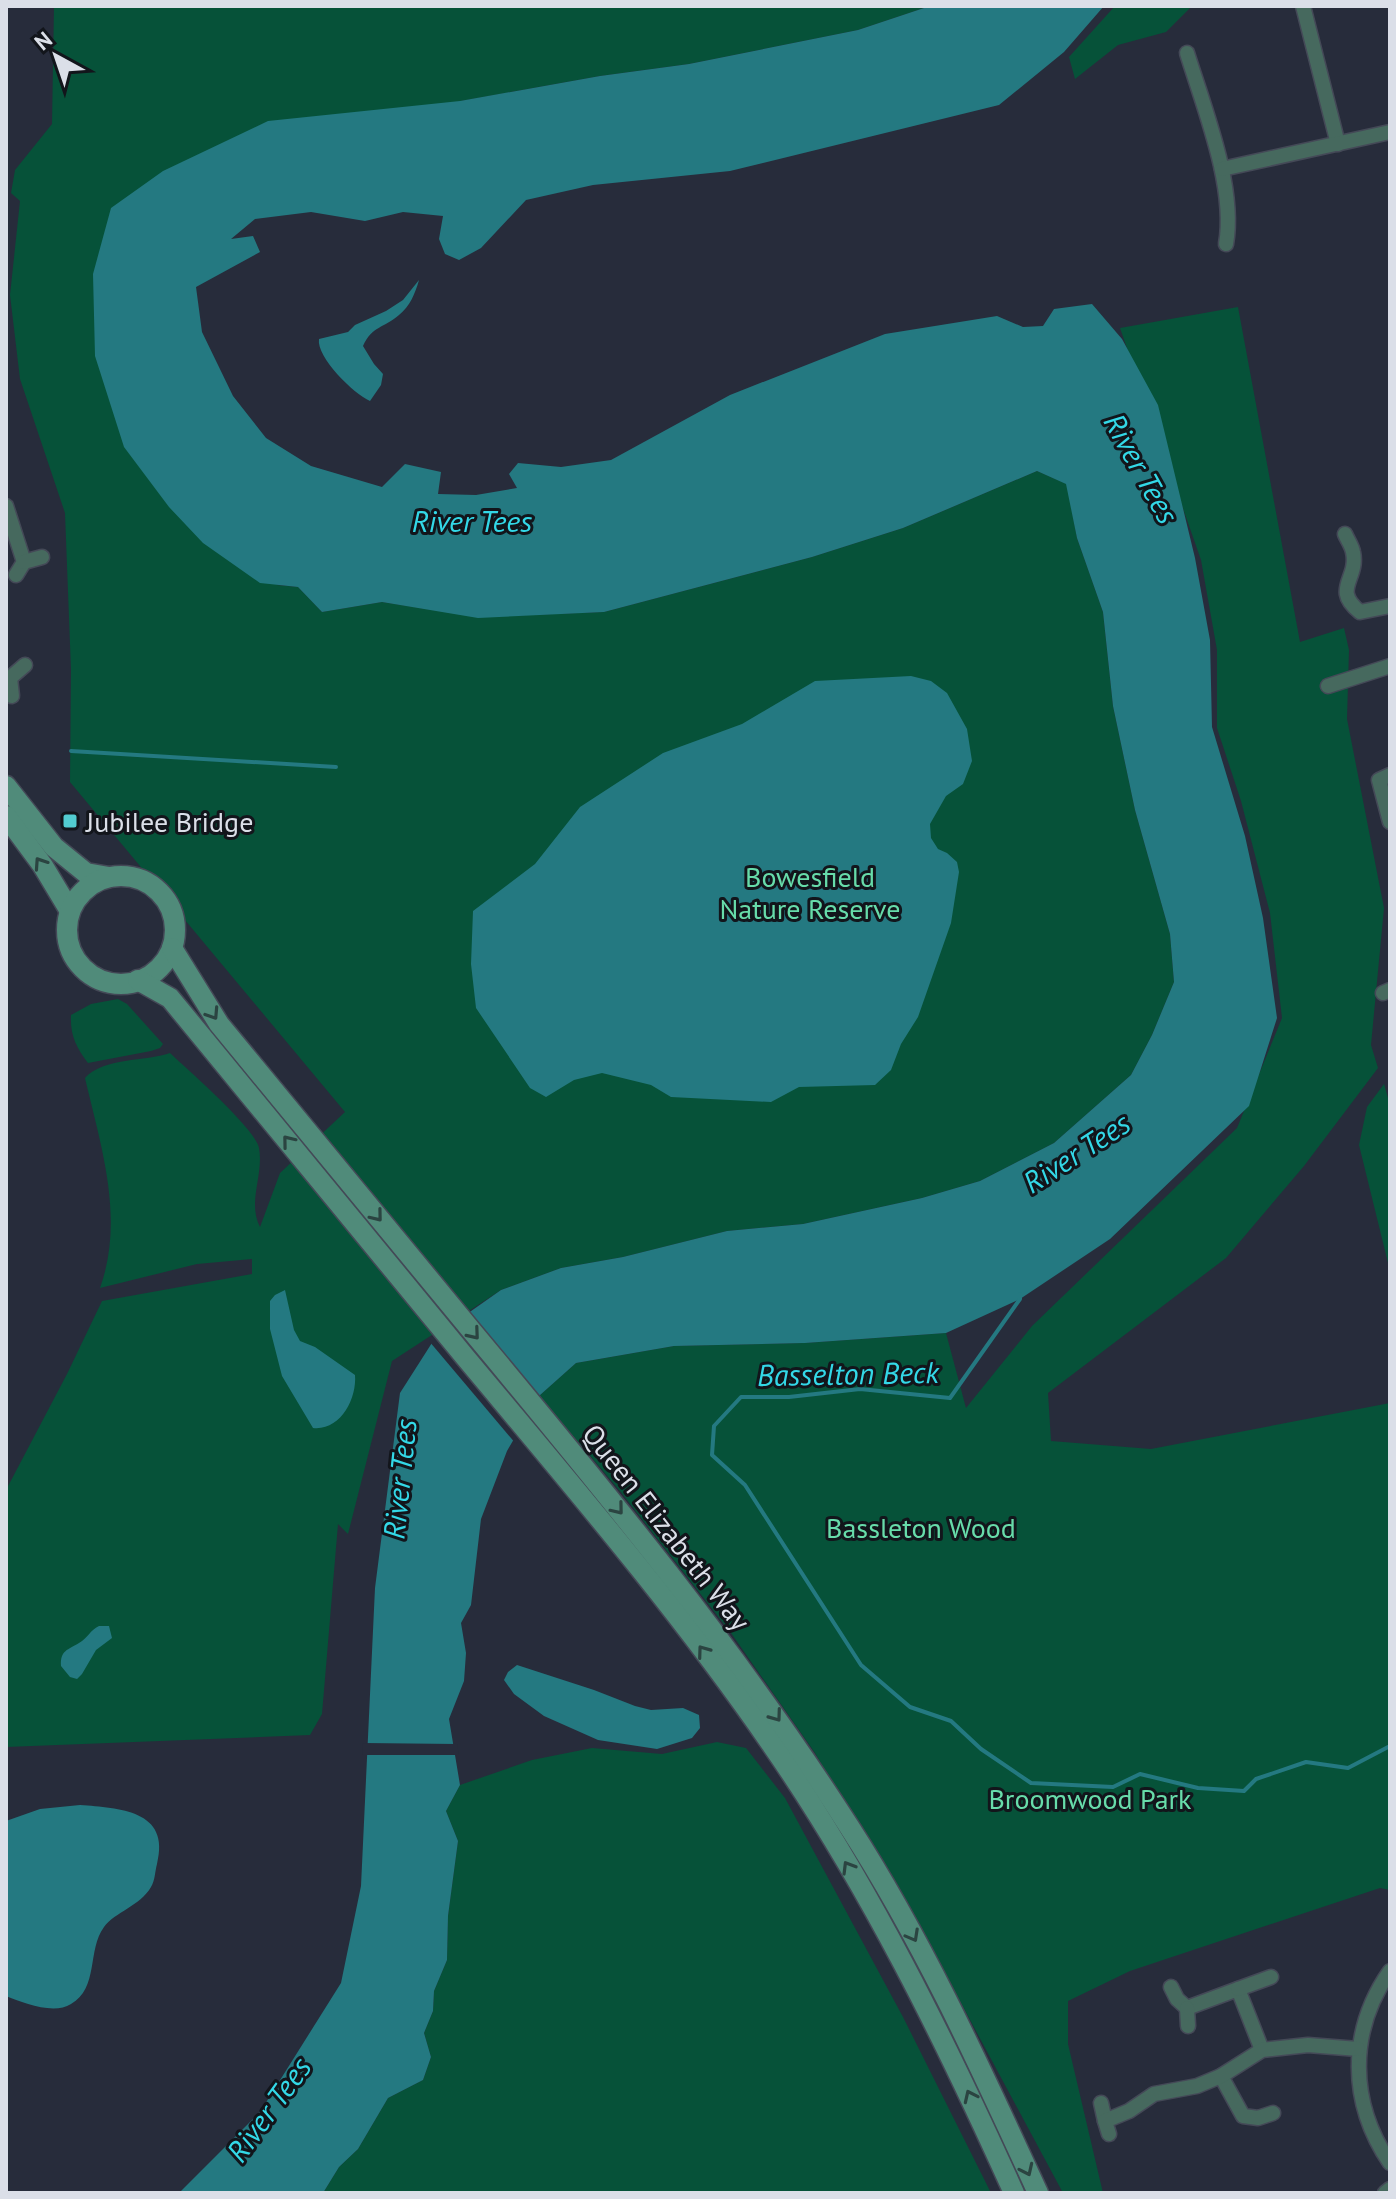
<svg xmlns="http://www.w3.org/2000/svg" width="1396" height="2199" font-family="'PT Sans',sans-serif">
	<rect width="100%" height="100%" fill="#272c3b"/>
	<g fill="#065239">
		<path d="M 54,6 L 930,6 L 858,30 L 689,64 L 600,76 L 461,101 L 112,208 L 277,585 L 298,587 L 322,612 L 382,602 L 478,617 L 604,612 L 812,557 L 903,528 L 1037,471 L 1067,484 L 1077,538 L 1103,612 L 1113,706 L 1135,810 L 1170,934 L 1174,982 L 1152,1035 L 1131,1075 L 1054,1143 L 980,1181 L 922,1198 L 803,1224 L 727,1231 L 623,1257 L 561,1268 L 501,1290 L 392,1361 L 348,1534 L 338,1524 L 322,1714 L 310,1735 L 6,1747 L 6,1490 L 67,1374 L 102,1301 L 252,1274 L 252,1259 L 197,1264 L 100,1288 C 125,1218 101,1147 85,1078 C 104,1057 145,1062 170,1053 C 188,1070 255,1128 259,1148 C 264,1175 247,1202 260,1227 L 280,1173 L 345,1112 L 70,782 L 71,670 L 65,513 L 20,379 L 10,295 L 20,201 L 11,193 L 15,170 L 52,124 Z"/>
		<polygon points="1115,6 1192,6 1166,32 1118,45 1075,79 1069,57"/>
		<polygon points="1238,307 1300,642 1344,628 1349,650 1347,719 1384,908 1371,1045 1378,1068 1304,1166 1226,1258 1048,1393 1051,1441 1151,1449 1390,1403 1390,1890 1380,1888 1130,1971 1068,2001 1068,2044 1103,2193 1063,2193 962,2005 815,1753 731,1633 620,1491 539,1396 576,1363 674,1346 805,1343 946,1333 966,1408 1032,1326 1237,1128 1282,1018 1270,913 1241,801 1217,728 1217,650 1201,560 1120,328"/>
		<path d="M 118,999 L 127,1004 L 163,1044 L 160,1048 L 151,1051 L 88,1063 C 76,1047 70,1035 71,1015 L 91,1004 Z"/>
		<polygon points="1384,1084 1390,1105 1390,1271 1359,1145 1367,1107"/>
		<polygon points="717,1742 746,1748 785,1798 903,2017 991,2193 323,2193 339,2167 358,2149 388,2098 423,2080 431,2057 424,2033 433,2011 434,1991 447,1960 448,1916 458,1841 446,1811 460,1785 532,1760 592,1748 662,1754"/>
	</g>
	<g fill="#247981">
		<polygon points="930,6 1104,6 1064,52 999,105 730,171 593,185 526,200 481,248 459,260 445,254 439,239 443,216 403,212 365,221 311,212 255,219 231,239 253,236 260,252 196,287 202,332 233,396 266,438 311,466 382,487 405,464 441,472 438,494 476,495 517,488 509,474 518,463 561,467 611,460 730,395 885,334 997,316 1023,327 1043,326 1054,309 1092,304 1122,339 1158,405 1195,558 1210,640 1212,727 1245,836 1263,918 1277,1018 1249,1106 1110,1239 1020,1299 946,1333 805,1343 674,1346 576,1363 539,1396 507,1451 481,1519 471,1605 461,1623 466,1653 464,1681 449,1719 460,1785 446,1811 458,1841 448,1916 447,1960 434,1991 433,2011 424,2033 431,2057 423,2080 388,2098 358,2149 339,2167 323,2193 179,2193 260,2112 341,1983 361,1886 375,1588 400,1393 437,1335 501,1290 561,1268 623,1257 727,1231 803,1224 922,1198 980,1181 1054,1143 1131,1075 1152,1035 1174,982 1170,934 1135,810 1113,706 1103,612 1077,538 1066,484 1037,471 903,528 812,557 604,612 478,618 382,602 322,612 298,587 260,583 203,543 169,507 124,447 95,356 93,274 111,208 163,171 268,121 460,101 600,76 689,64 858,30"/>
		<path d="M 419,280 C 415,294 410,306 399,315 C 384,328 372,326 363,346 L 374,364 L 383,374 L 381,385 L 370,401 C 354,394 316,357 319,339 L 348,332 L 355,325 L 386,311 L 403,300 Z"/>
		<polygon points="911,676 931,681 947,693 967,729 972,761 963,784 946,796 930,824 931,838 938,849 947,853 957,862 959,872 951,923 918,1017 901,1044 891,1070 875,1085 799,1087 771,1102 671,1097 651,1085 602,1073 574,1080 546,1097 530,1088 476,1008 471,964 473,911 535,864 580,807 663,753 742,724 815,681"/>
		<path d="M 285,1290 L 294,1330 L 300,1341 L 315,1347 L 355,1375 C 357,1399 340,1431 313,1428 L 282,1376 L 270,1329 L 270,1301 L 275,1295 Z"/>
		<path d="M 99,1626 L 109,1626 L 112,1638 L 96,1650 L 82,1674 L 77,1679 L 70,1677 L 61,1666 C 60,1650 68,1650 79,1643 C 88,1638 90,1630 99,1626 Z"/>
		<polygon points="517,1665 594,1690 635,1706 651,1710 683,1708 699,1715 700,1728 692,1738 657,1749 598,1740 544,1716 514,1694 504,1680 508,1672"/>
		<path d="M 80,1805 C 119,1808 171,1810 157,1864 C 155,1871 155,1881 151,1887 C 140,1906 115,1912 104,1927 C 87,1950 99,1988 71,2004 C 54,2015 23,2003 6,1996 L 6,1821 L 40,1809 Z"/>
	</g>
	<g fill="#272c3b">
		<polygon points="466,1310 541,1399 516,1444 429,1341 435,1332"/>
		<polygon points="363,1743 457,1744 459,1755 362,1755"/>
	</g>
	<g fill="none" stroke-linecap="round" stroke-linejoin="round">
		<g stroke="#247981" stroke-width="4">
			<polyline points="71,751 336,767"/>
			<polyline points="1020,1294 1020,1299 950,1398 860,1389 789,1397 741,1397 714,1426 712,1455 745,1485 861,1665 910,1707 951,1721 981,1749 1031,1783 1113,1787 1140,1774 1198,1788 1244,1791 1256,1779 1306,1762 1348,1768 1390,1746"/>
		</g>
		<g stroke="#444957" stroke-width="17">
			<g id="street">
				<polyline points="1303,6 1338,144"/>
				<path d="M 1187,53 C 1204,108 1236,187 1226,244"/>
				<polyline points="1222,169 1390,132"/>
				<polyline points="6,506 24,562 16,575"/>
				<path d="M 1345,534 C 1347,539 1352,546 1353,552 C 1359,579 1331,589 1360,612 L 1390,606"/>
				<polyline points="24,562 42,557"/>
				<polyline points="1328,686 1390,666"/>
				<polyline points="12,696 10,678 25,665"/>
				<polyline points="1390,775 1379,780 1390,822"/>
				<polyline points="1383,993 1390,990"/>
				<path d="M 1390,1971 C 1348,2031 1349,2103 1390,2163"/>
				<polyline points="1171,1987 1177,1999 1187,2008 1238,1989 1262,2050"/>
				<polyline points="1238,1989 1271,1977"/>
				<polyline points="1187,2008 1188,2026"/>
				<polyline points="1221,2076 1243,2116 1258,2118 1273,2113"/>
				<polyline points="1101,2103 1105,2121"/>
				<polyline points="1109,2134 1105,2121 1129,2111 1154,2094 1197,2086 1221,2076 1262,2050 1308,2045 1358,2049"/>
				<polyline points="1385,2193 1390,2189"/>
			</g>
		</g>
		<g stroke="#444957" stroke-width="23">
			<g id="secondary">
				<polyline points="6,786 54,847 86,873 109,877"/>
				<polyline points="6,816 43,866 70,911"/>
				<circle cx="121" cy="930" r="54"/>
				<path d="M 172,948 L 219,1024 C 302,1126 386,1228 471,1330 C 605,1491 737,1651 850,1828 C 924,1943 981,2069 1038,2193"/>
				<path d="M 138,980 L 170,998 C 269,1117 366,1238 465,1357 C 571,1484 679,1610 772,1745 C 869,1885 944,2038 1014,2193"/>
			</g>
		</g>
		<use href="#street" stroke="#46695e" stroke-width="14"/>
		<use href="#secondary" stroke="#508b7a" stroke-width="20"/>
	</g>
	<defs><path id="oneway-chevron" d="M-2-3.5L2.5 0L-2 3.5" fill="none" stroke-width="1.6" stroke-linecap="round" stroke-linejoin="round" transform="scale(2)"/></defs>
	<g stroke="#2b4441">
		<use href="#oneway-chevron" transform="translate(40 863) rotate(-124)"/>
		<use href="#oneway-chevron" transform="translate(213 1014) rotate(57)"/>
		<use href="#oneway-chevron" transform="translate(288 1141) rotate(-129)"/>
		<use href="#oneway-chevron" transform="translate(377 1216) rotate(51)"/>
		<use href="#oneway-chevron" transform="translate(474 1334) rotate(50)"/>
		<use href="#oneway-chevron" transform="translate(618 1509) rotate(51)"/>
		<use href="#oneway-chevron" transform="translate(703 1651) rotate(-126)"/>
		<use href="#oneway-chevron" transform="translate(776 1716) rotate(54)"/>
		<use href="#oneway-chevron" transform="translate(848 1867) rotate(-121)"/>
		<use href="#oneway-chevron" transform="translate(913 1936) rotate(61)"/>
		<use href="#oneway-chevron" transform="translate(970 2096) rotate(-115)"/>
		<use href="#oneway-chevron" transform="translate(1027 2170) rotate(65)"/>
	</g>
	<rect fill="#52ccd0" stroke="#12151b" stroke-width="3" x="62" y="813" width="16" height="16" rx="4"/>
	<g text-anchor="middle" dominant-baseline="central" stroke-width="6" stroke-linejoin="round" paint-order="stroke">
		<g font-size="28" fill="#dbdfe8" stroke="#12151b" text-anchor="start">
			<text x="86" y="821">Jubilee Bridge</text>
		</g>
		<g font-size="28" fill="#67dcaa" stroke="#12151b">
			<text x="810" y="876">Bowesfield<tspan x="810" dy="32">Nature Reserve</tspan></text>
			<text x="921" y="1527">Bassleton Wood</text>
			<text x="1090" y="1798">Broomwood Park</text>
		</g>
		<g font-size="28" fill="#dbdfe8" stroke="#12151b">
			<text transform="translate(667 1527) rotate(52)">Queen Elizabeth Way</text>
		</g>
		<g font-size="30" font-style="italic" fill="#33d8e7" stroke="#12151b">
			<text transform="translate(1142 468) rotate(61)">River Tees</text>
			<text x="472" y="520">River Tees</text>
			<text transform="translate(1076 1152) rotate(-33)">River Tees</text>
			<text transform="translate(848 1373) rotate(-1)">Basselton Beck</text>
			<text transform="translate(399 1479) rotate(-84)">River Tees</text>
			<text transform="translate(268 2109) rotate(-54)">River Tees</text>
		</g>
	</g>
	<rect width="1396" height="2199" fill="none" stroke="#dbdfe8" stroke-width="16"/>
	<g transform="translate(56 56) rotate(320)" stroke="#12151b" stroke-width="6" paint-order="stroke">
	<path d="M0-6L14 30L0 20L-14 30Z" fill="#dbdfe8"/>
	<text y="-12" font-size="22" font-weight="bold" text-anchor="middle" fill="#dbdfe8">N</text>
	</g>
</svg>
